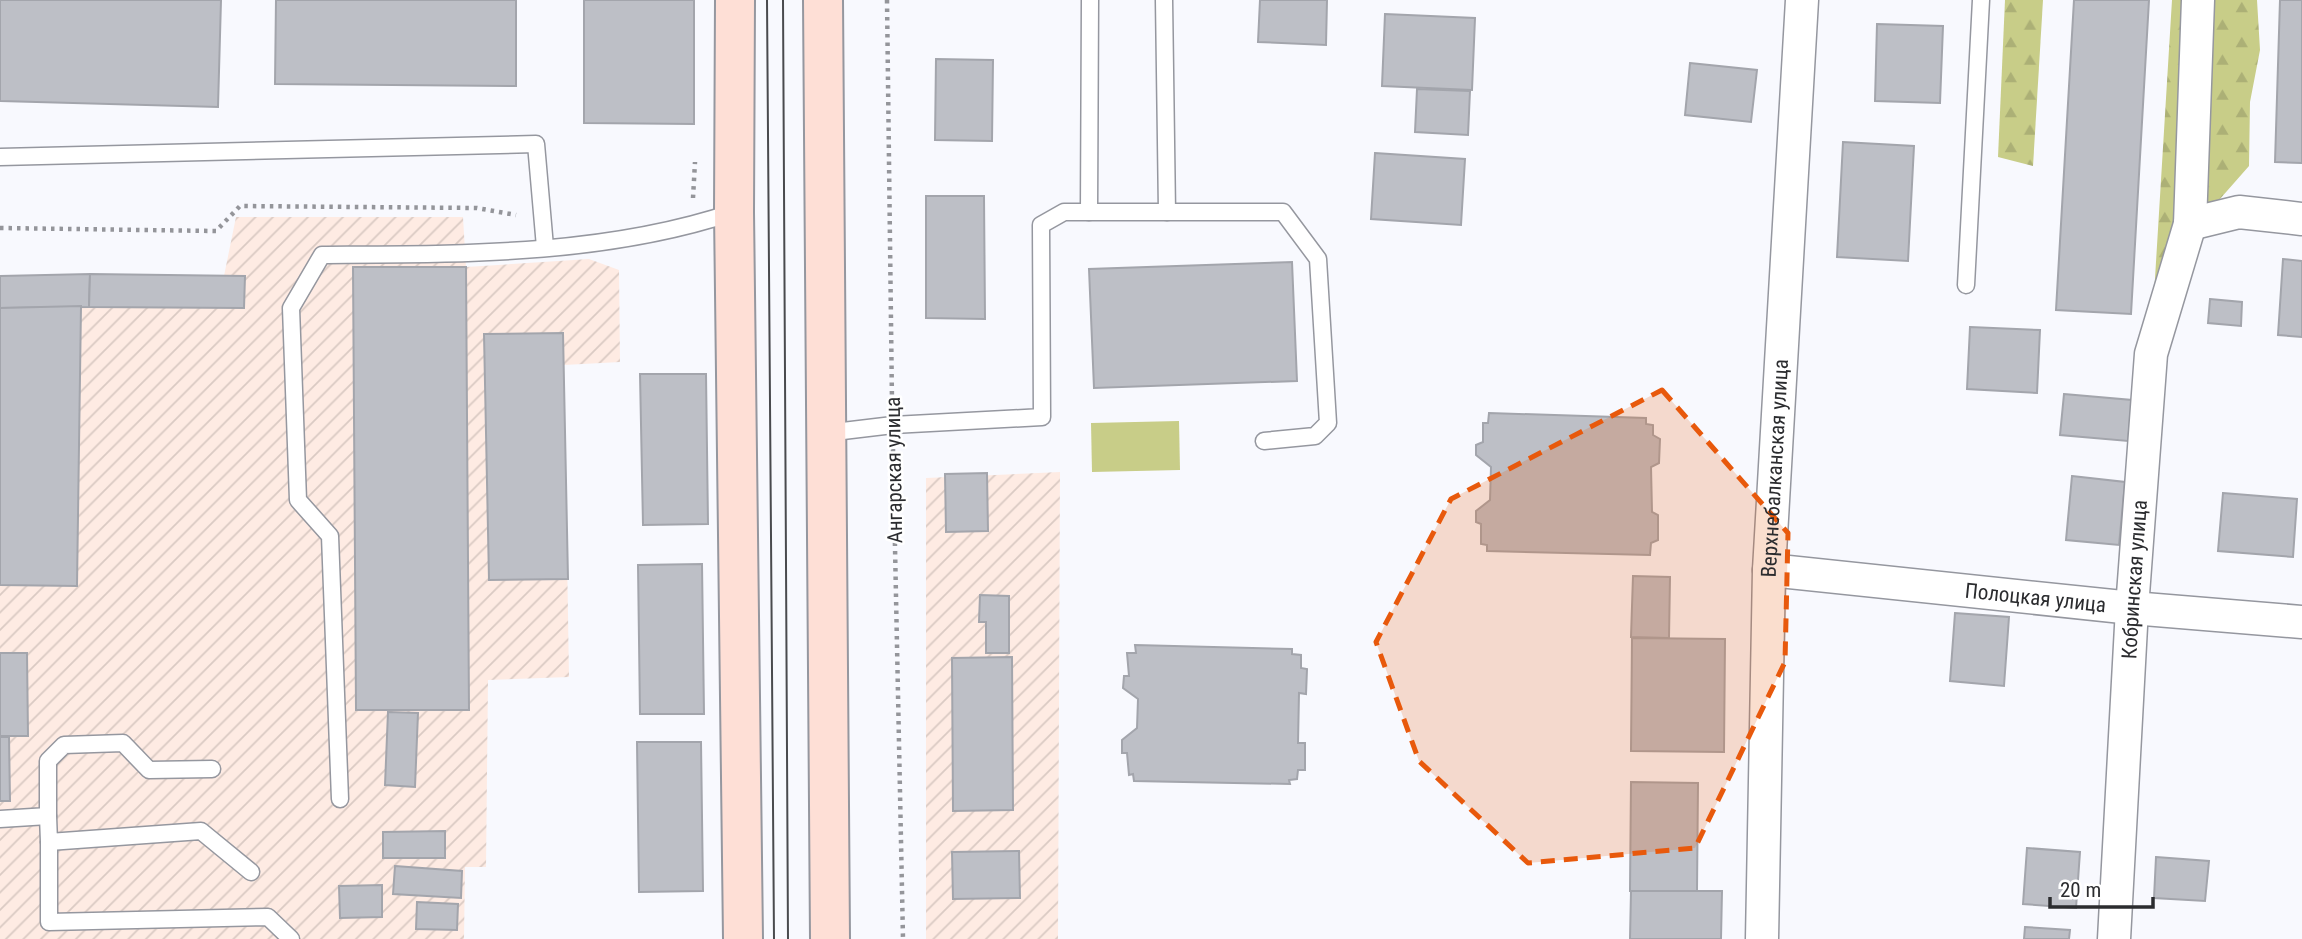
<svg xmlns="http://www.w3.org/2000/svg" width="2302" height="939" font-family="'Roboto Condensed',sans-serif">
	<defs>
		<pattern id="industrial-furrows" width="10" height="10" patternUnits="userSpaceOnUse" patternTransform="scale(1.75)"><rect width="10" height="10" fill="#feebe3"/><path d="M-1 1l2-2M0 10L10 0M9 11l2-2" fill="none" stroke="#dacac3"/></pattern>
		<pattern id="forest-firs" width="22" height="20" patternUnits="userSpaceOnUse" patternTransform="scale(1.75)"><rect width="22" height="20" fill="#c8cd88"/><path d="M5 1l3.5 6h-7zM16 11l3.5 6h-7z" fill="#acb076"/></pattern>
	</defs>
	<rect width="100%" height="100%" fill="#f8f9fe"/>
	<g fill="url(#industrial-furrows)">
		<polygon points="236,217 463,217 466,267 589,259 619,270 620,362 564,365 569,677 488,680 486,867 465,867 464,939 0,939 0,276 224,276"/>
		<polygon points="1060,472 1058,939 926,939 926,478"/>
	</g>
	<g fill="url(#forest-firs)">
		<polygon points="2005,0 2043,0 2033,166 1998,157"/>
		<polygon points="2172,0 2257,0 2260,50 2250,102 2249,166 2212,208 2153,311"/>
	</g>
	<polygon fill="#c8cd88" points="1179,421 1180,470 1092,472 1091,423"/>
	<g fill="#bdbfc6" stroke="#a3a5ac" stroke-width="2">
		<polygon points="0,0 221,0 218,107 0,101"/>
		<polygon points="276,0 516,0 516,86 275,84"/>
		<polygon points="584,0 694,0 694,124 584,123"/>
		<polygon points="1260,0 1327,0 1326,45 1258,42"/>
		<polygon points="2074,0 2149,0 2131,314 2056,310"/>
		<polygon points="2280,0 2302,0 2302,163 2275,162"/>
		<polygon points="1385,14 1475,18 1472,90 1382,86"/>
		<polygon points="1877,24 1943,26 1940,103 1875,101"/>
		<polygon points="936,59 993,60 992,141 935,140"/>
		<polygon points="1690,63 1757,70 1751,122 1685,115"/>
		<polygon points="1417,89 1470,91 1468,135 1415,132"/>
		<polygon points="1843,142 1914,146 1908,261 1837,257"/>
		<polygon points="1375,153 1465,159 1461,225 1371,219"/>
		<polygon points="926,196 984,196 985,319 926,318"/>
		<polygon points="2283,259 2302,261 2302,337 2278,335"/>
		<polygon points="1292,262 1297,381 1094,388 1089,269"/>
		<polygon points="353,267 466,267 469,710 356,710"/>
		<polygon points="90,274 89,307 0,308 0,276"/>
		<polygon points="90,274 245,276 244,308 89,307"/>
		<polygon points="2210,299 2242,302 2241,326 2208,323"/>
		<polygon points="81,306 77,586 0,585 0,308"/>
		<polygon points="1970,327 2040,330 2037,393 1967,389"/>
		<polygon points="563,333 568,579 489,580 484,334"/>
		<polygon points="640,374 706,374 708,524 643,525"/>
		<polygon points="2064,394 2132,400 2128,441 2060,435"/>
		<polygon points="1489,413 1646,418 1646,424 1653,425 1653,435 1660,439 1659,463 1651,467 1652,512 1658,515 1658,540 1651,543 1650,555 1487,551 1487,545 1481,544 1481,524 1476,522 1476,511 1490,500 1491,467 1476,455 1476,445 1483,442 1483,423 1488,423"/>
		<polygon points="987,473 988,531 946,532 945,474"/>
		<polygon points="2072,476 2125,482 2119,545 2066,540"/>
		<polygon points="2223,493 2297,499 2293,557 2218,551"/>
		<polygon points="702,564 704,714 640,714 638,565"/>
		<polygon points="1633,576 1670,577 1669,638 1631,637"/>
		<polygon points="980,595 1009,596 1009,653 986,653 986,622 979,622"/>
		<polygon points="1955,613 2009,617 2004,686 1950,681"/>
		<polygon points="1632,638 1725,639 1724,752 1631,751"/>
		<polygon points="1135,645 1292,649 1292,654 1301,655 1301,668 1307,669 1306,694 1299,693 1298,743 1305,743 1305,770 1298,770 1297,779 1289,780 1290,784 1134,781 1133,774 1129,775 1127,753 1122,753 1122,740 1137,728 1138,699 1123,688 1124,676 1129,676 1127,653 1136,653"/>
		<polygon points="0,653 27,653 28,736 0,736"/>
		<polygon points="1012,657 1013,810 953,811 952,658"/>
		<polygon points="388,712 418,713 415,787 385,785"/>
		<polygon points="0,737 9,737 10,801 0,801"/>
		<polygon points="637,742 701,742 703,891 639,892"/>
		<polygon points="1631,782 1698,783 1697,891 1630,891"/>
		<polygon points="445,831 445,858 383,858 383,832"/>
		<polygon points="2027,848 2080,852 2076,908 2023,904"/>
		<polygon points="1019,851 1020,898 953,899 952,852"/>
		<polygon points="2156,857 2209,861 2205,901 2154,898"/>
		<polygon points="395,866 462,871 461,898 393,894"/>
		<polygon points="382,885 382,917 340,918 339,886"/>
		<polygon points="1631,891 1722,891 1721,939 1630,939"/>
		<polygon points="417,902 458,904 457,930 416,929"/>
		<polygon points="2025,927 2070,930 2069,939 2024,939"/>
	</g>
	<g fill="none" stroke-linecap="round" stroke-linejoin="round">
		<g stroke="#95979f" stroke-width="19">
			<g id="service">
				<polyline points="1164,0 1167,212"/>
				<polyline points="0,157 536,144 545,247"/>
				<polyline points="1089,212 1090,0"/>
				<polyline points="1966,285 1981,0"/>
				<polyline points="826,433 893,425 1042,417 1041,225 1064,212 1283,212 1318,259 1328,423 1315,436 1264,441"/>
				<path d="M 340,799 L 330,536 L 298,500 L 291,308 L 322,255 C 459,254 603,256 734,212"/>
				<polyline points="48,816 49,842 201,831 251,872"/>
				<polyline points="0,819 48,816 48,761 64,745 123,743 149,770 212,769"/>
				<polyline points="49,842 49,922 268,917 291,939"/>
			</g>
		</g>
		<g stroke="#95979f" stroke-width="35">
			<g id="minor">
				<polyline points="2190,224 2239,212 2302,219"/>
				<path id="s1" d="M 1769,570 L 2132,608 L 2302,622"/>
				<path id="s2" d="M 1762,939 L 1769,570 L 1802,0"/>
				<path id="s3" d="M 2114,939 L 2132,608 L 2151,354 L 2190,224 L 2198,0"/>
			</g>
		</g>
		<g stroke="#95979f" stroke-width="42">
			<g id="secondary">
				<polyline points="735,0 734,212 743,939"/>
				<polyline points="823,0 830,939"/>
			</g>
		</g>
		<g stroke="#94959a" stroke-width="4.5" stroke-dasharray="3.5 5" stroke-linecap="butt">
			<polyline points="887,0 892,402"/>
			<polyline points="693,198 695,162"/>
			<polyline points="0,228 216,231 240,206 477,208 516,215"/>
			<polyline points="893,449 903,939"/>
		</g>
		<use href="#service" stroke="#fff" stroke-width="16"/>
		<use href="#minor" stroke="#fff" stroke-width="32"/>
		<use href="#secondary" stroke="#fedfd6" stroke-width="38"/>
		<g stroke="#494a4e" stroke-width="2">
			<polyline points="767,0 774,939"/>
			<polyline points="783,0 788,939"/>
		</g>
	</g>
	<path fill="#e8590c" fill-opacity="0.2" stroke="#e8590c" stroke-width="5" stroke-dasharray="14 9" stroke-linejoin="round" d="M 1662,390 L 1788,533 L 1785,662 L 1695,848 L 1528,863 L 1419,761 L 1376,642 L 1451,499 Z"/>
	<g text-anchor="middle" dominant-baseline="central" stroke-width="5" stroke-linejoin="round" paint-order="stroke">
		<g font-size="21" fill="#2b2c2f" stroke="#fff">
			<text stroke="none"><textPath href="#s2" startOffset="471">Верхнебалканская улица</textPath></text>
			<text transform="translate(894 470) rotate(-91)">Ангарская улица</text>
			<text stroke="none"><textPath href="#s3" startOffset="360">Кобринская улица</textPath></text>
			<text stroke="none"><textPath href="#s1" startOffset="268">Полоцкая улица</textPath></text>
		</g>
	</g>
	<path d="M2050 897v10h103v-10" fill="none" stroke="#2b2c2f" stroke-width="3.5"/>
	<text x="2060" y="897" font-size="21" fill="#2b2c2f" stroke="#ffffff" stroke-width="5" paint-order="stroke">20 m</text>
</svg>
